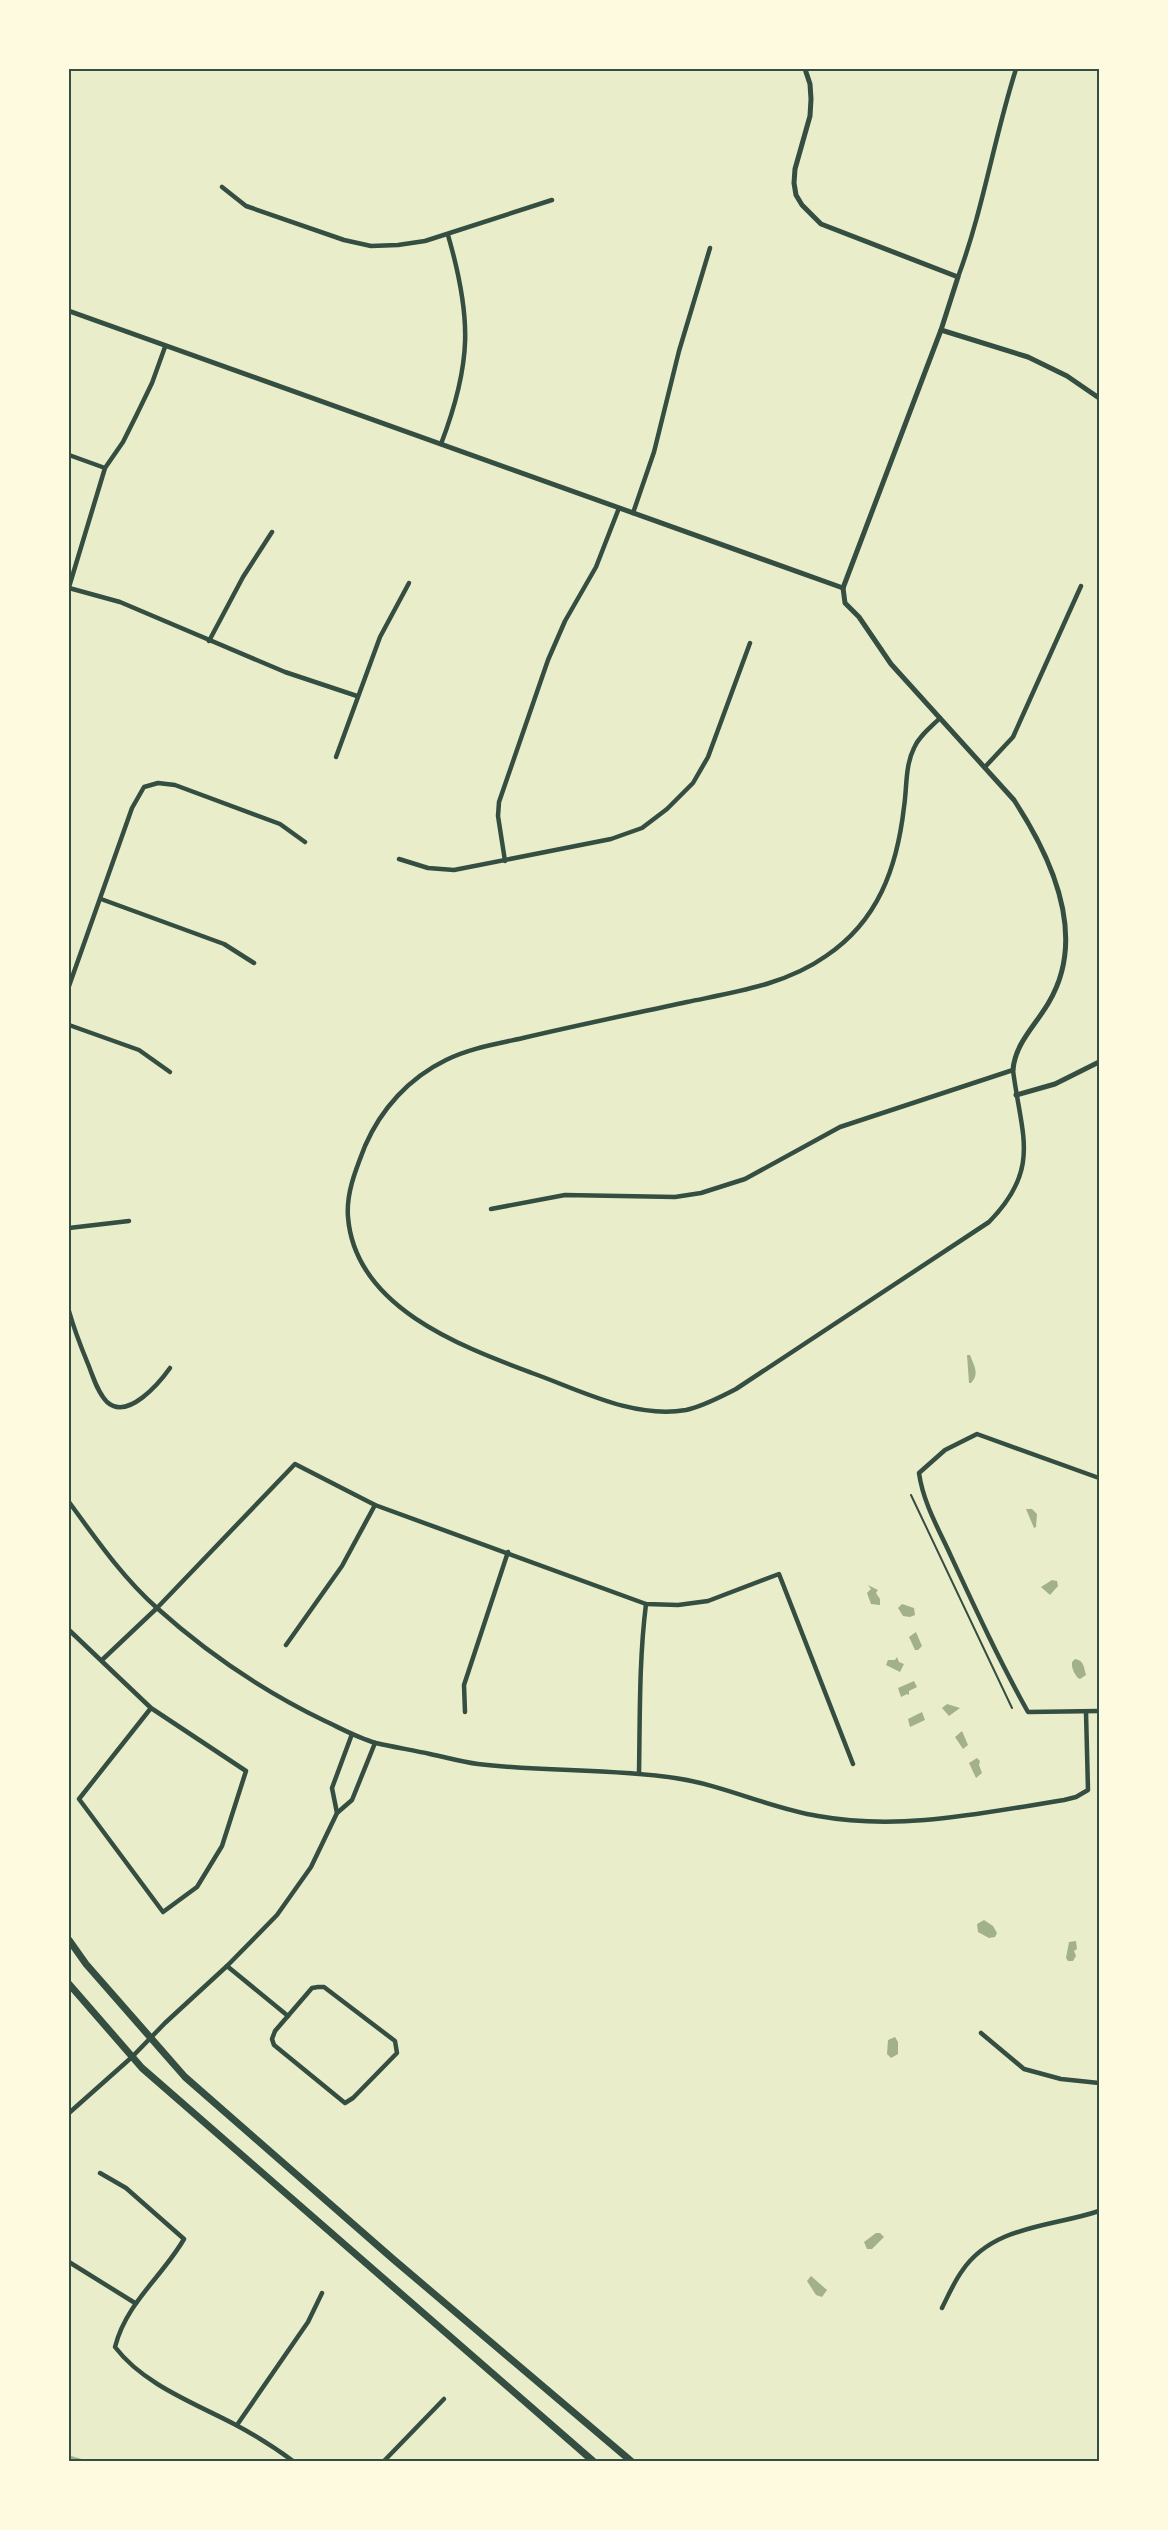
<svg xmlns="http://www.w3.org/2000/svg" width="1168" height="2530" font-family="Inter,sans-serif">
	<rect width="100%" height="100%" fill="#e9edc9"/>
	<g fill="#a3b18a">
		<path d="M 967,1355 L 970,1355 C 974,1366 980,1374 971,1383 L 969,1383 Z"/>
		<polygon points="1026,1509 1032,1509 1037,1514 1036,1527 1034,1528"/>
		<polygon points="1052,1580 1057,1581 1058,1586 1050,1595 1041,1587"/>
		<polygon points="868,1585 878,1590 876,1593 880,1599 880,1605 871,1604 867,1593 871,1589"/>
		<polygon points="902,1604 914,1608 915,1615 910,1617 903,1616 898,1608"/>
		<polygon points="916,1632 922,1646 918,1650 915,1650 909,1637"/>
		<polygon points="897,1657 899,1662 904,1664 900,1672 886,1665 888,1660 895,1660"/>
		<path d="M 1075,1659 C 1084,1660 1084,1668 1086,1675 L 1080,1679 C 1075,1677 1071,1667 1072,1662 Z"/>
		<polygon points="914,1681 917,1687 909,1691 909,1695 907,1694 901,1697 898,1688"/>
		<polygon points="947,1704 960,1708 949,1716 942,1708"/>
		<polygon points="922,1712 925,1720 910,1727 908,1719"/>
		<polygon points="962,1731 968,1745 963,1749 955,1737"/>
		<polygon points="977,1758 980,1761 979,1765 982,1773 976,1778 969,1763"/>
		<polygon points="984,1920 993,1926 997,1933 995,1937 989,1938 978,1932 977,1924"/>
		<polygon points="1076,1941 1077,1949 1074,1951 1076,1956 1073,1961 1068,1961 1066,1958 1069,1942"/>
		<polygon points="895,2037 898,2042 898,2054 891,2058 887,2054 888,2040"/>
		<polygon points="876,2233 880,2233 884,2237 872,2249 867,2249 864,2242"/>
		<polygon points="811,2276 827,2290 822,2297 816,2295 807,2281"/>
	</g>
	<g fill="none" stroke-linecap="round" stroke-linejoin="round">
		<polyline stroke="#a3b18a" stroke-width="3" points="69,2457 83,2461"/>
		<polyline stroke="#344e41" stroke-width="2" points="911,1495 1012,1708"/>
		<g stroke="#344e41" stroke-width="4.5">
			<polyline points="222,187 246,206 344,240 371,246 398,245 425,241 552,200"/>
			<path d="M 958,277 C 983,210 994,138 1016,69"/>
			<path d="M 441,444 C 472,363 472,318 448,235"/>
			<polyline points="69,455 105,468"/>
			<polyline points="633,513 654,452 679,351 710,248"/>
			<polyline points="69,587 105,468 123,442 137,414 152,383 165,347"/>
			<polyline points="69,588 120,602 285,672 357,696"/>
			<polyline points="209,641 243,577 272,532"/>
			<polyline points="336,757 380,637 409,583"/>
			<polyline points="985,767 1013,737 1081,586"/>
			<polyline points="399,859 428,868 454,870 611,839 642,828 667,809 693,783 708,757 750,643"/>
			<polyline points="505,861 498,816 499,802 548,660 565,621 596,567 619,508"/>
			<polyline points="101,899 224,944 254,963"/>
			<polyline points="69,986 132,808 144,787 158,783 175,785 280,824 305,842"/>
			<polyline points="69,1025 139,1050 170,1072"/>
			<path d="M 491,1209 L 565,1195 L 675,1197 L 701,1193 L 745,1179 L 840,1127 L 1013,1070 C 1021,1135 1042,1168 989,1222 L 736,1389 C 720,1397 704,1406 686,1410 C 633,1419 580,1390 532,1373 C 460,1346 355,1307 348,1217 C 346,1193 356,1169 365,1146 C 381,1109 409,1078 446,1060 C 470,1048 497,1044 523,1038 C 578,1025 632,1014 687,1002 C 735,992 785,985 826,956 C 878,921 897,868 904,807 C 907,788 905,766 914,748 C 919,736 931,727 940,718"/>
			<polyline points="69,1228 129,1221"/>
			<path d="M 69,1311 C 74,1329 81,1347 88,1364 C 93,1376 97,1392 107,1402 C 128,1421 160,1382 170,1368"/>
			<path d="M 1099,1478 L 977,1434 L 945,1450 L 919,1473 C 923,1502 938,1528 950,1554 C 975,1608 999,1660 1028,1712 L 1099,1711"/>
			<path d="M 69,1502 C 96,1539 123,1578 157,1608 C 207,1653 265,1692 325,1721 C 342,1729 358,1738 376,1743 C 393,1747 412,1750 430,1754 C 445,1757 462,1762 478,1764 C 544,1772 610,1768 675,1778 C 724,1785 769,1808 818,1816 C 901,1831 982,1813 1064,1800 L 1076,1797 L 1088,1790 L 1086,1712"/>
			<polyline points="69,1630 151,1708 246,1771 222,1846 197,1887 163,1912 79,1799 151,1708"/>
			<polyline points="286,1645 342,1566 375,1505"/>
			<polyline points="102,1660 157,1608 295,1464 375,1505 646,1604 678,1605 708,1601 779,1574 853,1764"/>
			<polyline points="465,1712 464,1685 508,1552"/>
			<path d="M 639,1773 C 640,1717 639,1660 646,1604"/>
			<polyline points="337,1813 332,1788 352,1734"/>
			<polyline points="227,1966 288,2016"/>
			<polygon points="318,1987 324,1987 395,2041 397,2053 353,2098 345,2103 274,2045 272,2039 275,2031 312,1988"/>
			<polyline points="981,2033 1024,2069 1061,2079 1099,2083"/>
			<polyline points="69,2113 132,2057 165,2023 227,1966 277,1915 311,1867 337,1813 352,1800 375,1743"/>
			<path d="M 100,2173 L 126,2188 L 184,2239 C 162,2277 126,2303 115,2347 C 143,2384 194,2403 234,2424 C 255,2435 275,2448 293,2461"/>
			<polyline points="69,2262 135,2303"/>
			<path d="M 942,2308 C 948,2296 954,2282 962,2271 C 993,2225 1052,2227 1099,2211"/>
			<polyline points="237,2425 308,2322 322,2293"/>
			<polyline points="384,2461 444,2399"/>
		</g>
		<g stroke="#344e41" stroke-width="5">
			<polyline points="805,69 810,84 811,99 810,116 795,169 794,183 796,195 802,205 821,224 958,277 941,330 843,588"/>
			<polyline points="69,311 843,588"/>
			<polyline points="941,330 1028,357 1067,376 1099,398"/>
			<path d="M 843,588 L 845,603 L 859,617 L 891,664 L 1014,800 C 1052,858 1088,936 1049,1002 C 1036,1025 1015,1043 1013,1070"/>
			<polyline points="1016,1095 1055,1084 1099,1062"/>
		</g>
		<g stroke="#344e41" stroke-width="7">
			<polyline points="69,1940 86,1964 185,2077 393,2259 631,2461"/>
			<polyline points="69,1984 142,2068 593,2461"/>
		</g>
	</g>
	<rect width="1168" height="2530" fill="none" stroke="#fefae0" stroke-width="141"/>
	<rect x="70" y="70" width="1028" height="2390" fill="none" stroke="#344e41" stroke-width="2"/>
</svg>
